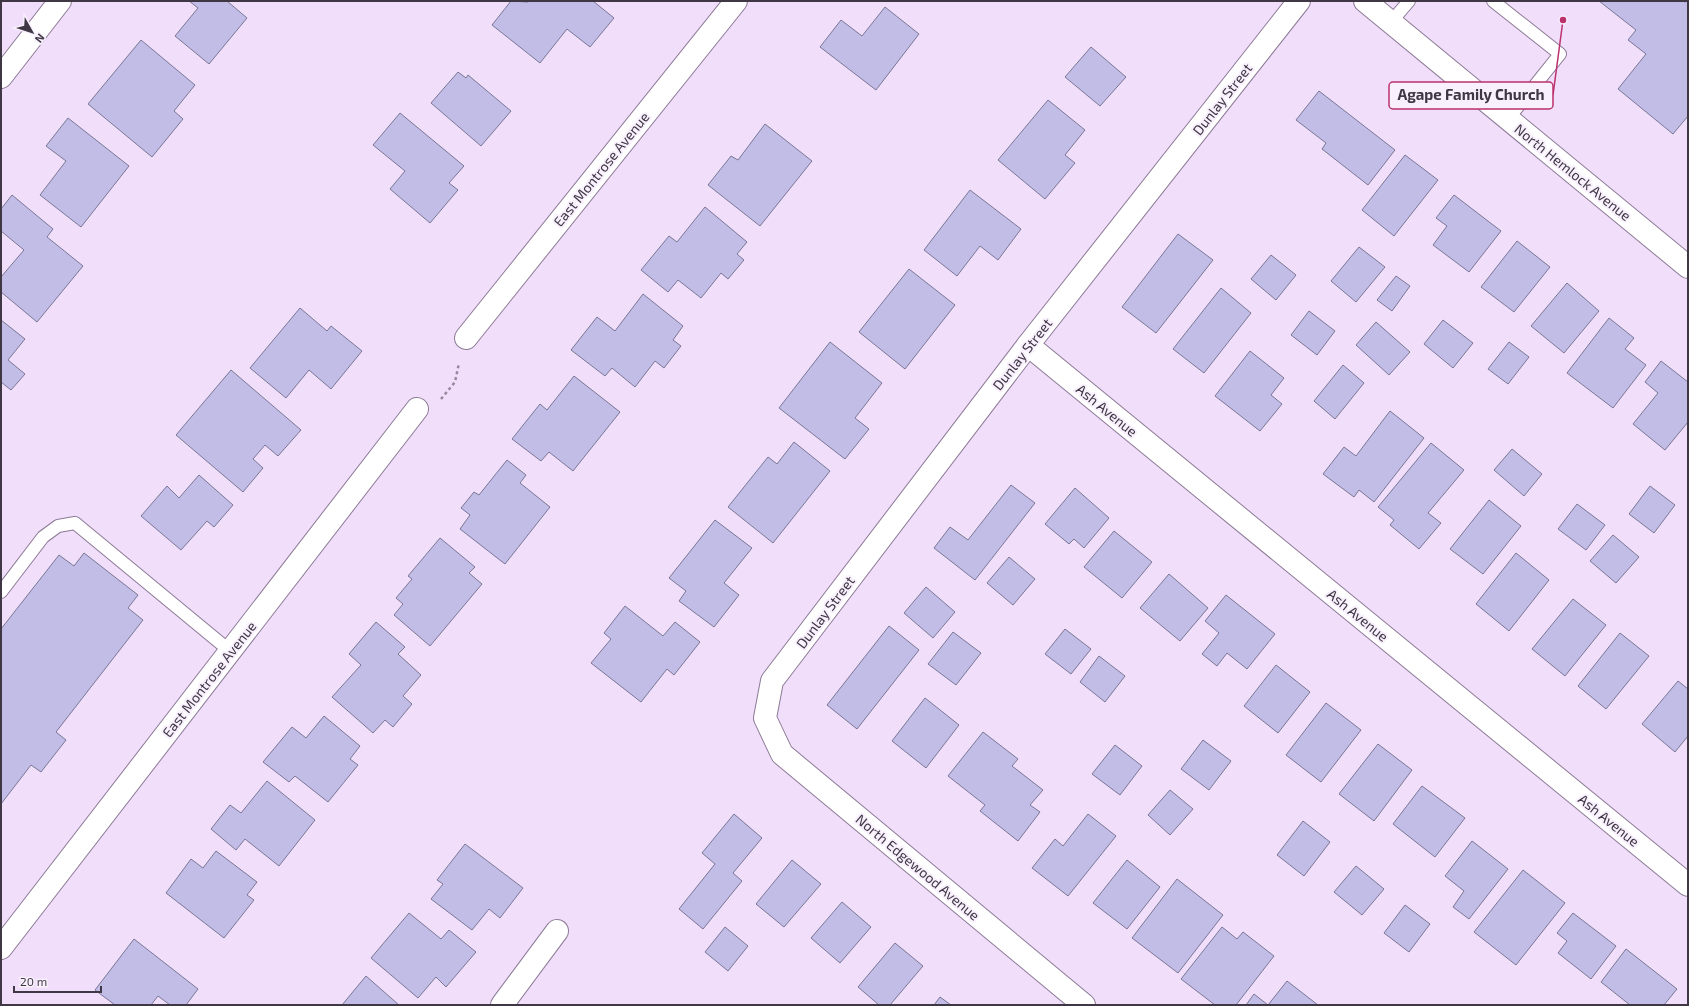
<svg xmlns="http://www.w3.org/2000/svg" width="1689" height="1006" font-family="'Exo 2',sans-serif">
	<rect width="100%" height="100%" fill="#f1defb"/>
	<g fill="#c1bde6" stroke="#7a7795">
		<polygon points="189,1 227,1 247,18 209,64 175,36 198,8"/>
		<polygon points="511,1 528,2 529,1 593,1 614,18 590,47 567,29 540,63 492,25"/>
		<polygon points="1599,1 1683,1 1685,2 1688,1 1688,116 1673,134 1618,89 1646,54 1628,40 1636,30"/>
		<polygon points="885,7 919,34 876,90 820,47 841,20 862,36"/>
		<polygon points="141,40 195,85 174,111 183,119 152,157 88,104"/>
		<polygon points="1091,47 1126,77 1100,106 1065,77"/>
		<polygon points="458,72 466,78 468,75 511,111 481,146 431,103"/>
		<polygon points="1319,91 1395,150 1368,185 1322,149 1326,143 1296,120"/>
		<polygon points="1048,100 1085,130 1065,155 1075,163 1045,199 998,160"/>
		<polygon points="400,113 464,166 449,183 458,190 430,223 390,189 405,171 373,145"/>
		<polygon points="68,118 129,166 81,227 40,195 66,161 46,146"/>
		<polygon points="765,124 812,161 760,226 708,185 731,156 738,160"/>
		<polygon points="1405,155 1438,180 1394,236 1362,210"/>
		<polygon points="970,190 1021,229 998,260 980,246 957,276 924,250"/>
		<polygon points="12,195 53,229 47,237 83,266 37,322 1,292 1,277 24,250 1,231 1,209"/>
		<polygon points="1454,195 1501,231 1469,272 1433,245 1447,226 1436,218"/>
		<polygon points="705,207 747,242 737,254 744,260 728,279 721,273 701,298 678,280 668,292 641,270 669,236 677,242"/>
		<polygon points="1178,234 1213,260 1156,333 1122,307"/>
		<polygon points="1517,241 1550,267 1514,312 1481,287"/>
		<polygon points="1359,247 1385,267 1356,302 1331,281"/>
		<polygon points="1271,255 1296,275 1276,300 1251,279"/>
		<polygon points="909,269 955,305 905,369 859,332"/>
		<polygon points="1396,276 1410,286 1392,311 1377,300"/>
		<polygon points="1567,283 1599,311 1564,353 1531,326"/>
		<polygon points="1221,288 1251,313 1204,373 1173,349"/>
		<polygon points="643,294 683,326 673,340 681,346 664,368 655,361 635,387 612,368 605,376 571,350 597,317 615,331"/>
		<polygon points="300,308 327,331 331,326 362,351 331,389 309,370 286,398 250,368"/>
		<polygon points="1309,311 1335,331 1317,355 1291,335"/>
		<polygon points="1609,318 1634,338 1625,349 1646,365 1613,408 1567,373"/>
		<polygon points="1,320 25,339 8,360 25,374 11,390 1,382"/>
		<polygon points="1443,320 1473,343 1453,368 1424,344"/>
		<polygon points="1376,322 1410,352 1389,375 1356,345"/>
		<polygon points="830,342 882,383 855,418 869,429 845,459 779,408"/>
		<polygon points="1509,342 1529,357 1508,384 1488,369"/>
		<polygon points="1250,351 1284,378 1271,395 1282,404 1260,431 1215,396"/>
		<polygon points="1661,361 1688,382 1688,422 1665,450 1633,424 1658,393 1645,382"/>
		<polygon points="1343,365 1364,383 1335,419 1314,401"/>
		<polygon points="231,370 301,430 278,456 265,445 253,459 263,468 243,492 176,435"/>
		<polygon points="574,376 620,412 573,471 549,452 541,461 512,439 540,404 547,410"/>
		<polygon points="1390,411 1424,438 1374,502 1359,490 1354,497 1323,474 1344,447 1356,456"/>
		<polygon points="794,442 830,471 773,543 728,507 768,457 777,464"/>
		<polygon points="1431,443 1464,470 1428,513 1441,523 1419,549 1390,525 1394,520 1378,507"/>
		<polygon points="1512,449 1542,474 1524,496 1494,470"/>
		<polygon points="507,460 526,475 520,483 550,507 505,564 460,529 470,515 461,508 474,492 479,495"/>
		<polygon points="199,475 233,505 214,527 207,521 181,550 141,516 167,486 179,498"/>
		<polygon points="1011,485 1035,503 975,580 934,548 950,527 968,540"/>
		<polygon points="1650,486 1675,505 1654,533 1629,514"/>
		<polygon points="1075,488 1109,518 1084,548 1074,539 1069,544 1045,524"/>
		<polygon points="1489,500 1521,526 1483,574 1450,549"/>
		<polygon points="1577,504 1605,525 1586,550 1558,529"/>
		<polygon points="715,520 752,548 724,583 739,595 714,627 679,601 686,591 669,578"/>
		<polygon points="1114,531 1152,562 1122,598 1084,567"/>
		<polygon points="1613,535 1639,557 1616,583 1590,561"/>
		<polygon points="440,538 475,567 469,573 482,584 430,646 394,615 403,604 396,598 412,579 408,576"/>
		<polygon points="84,553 138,595 128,608 143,620 56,732 66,740 41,772 31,765 1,804 1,629 59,555 74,566"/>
		<polygon points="1516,553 1549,580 1509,631 1476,604"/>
		<polygon points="1009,557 1035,579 1013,605 987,583"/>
		<polygon points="1169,574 1208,608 1180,641 1140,608"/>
		<polygon points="926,587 955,612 933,638 904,613"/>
		<polygon points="1226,595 1275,634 1247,669 1227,653 1217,666 1202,654 1219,633 1205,621"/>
		<polygon points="1573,599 1606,625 1565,676 1532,649"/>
		<polygon points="625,606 663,636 675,622 700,642 674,675 667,669 641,702 591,663 611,639 604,633"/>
		<polygon points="376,622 405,647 398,654 421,675 403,696 412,704 393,727 385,720 373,733 332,697 361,665 349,654"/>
		<polygon points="889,626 919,650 857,729 827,705"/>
		<polygon points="1065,629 1091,649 1071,674 1045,654"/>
		<polygon points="953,632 981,653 956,685 928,664"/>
		<polygon points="1620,633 1649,656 1606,709 1578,686"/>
		<polygon points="1099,656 1125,676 1105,702 1080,682"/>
		<polygon points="1276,665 1310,692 1278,733 1244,706"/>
		<polygon points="1678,681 1688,689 1688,736 1675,752 1642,724"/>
		<polygon points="925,698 959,725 926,768 892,741"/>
		<polygon points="1326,703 1361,730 1321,782 1286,755"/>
		<polygon points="324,716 360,746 350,759 358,765 328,802 295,776 289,782 263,762 292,727 306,738"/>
		<polygon points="983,732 1018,759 1012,766 1043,790 1030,805 1040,812 1018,841 980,811 985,805 948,776"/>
		<polygon points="1203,740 1231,761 1209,790 1181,769"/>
		<polygon points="1378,744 1412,770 1374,821 1339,794"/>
		<polygon points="1115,745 1142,766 1120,795 1092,774"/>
		<polygon points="267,781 315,820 279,866 245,839 236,850 211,829 230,805 241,813"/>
		<polygon points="1422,786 1465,818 1435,857 1393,824"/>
		<polygon points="1170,790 1193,809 1170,835 1148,815"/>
		<polygon points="734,814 762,838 733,873 742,881 703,929 679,909 715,864 702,853"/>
		<polygon points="1088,814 1116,836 1068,896 1032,868 1055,839 1063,846"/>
		<polygon points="1303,821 1330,842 1304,876 1277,855"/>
		<polygon points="1472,841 1508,869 1469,919 1453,907 1464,891 1445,876"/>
		<polygon points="465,844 523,888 500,918 489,909 472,930 431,899 443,884 437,880"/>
		<polygon points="216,851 257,882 247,895 254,900 224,938 166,893 191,859 203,868"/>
		<polygon points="792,860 821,884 784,927 756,904"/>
		<polygon points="1127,860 1160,887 1127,929 1093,903"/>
		<polygon points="1356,866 1384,889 1362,915 1334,892"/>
		<polygon points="1523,870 1565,903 1516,965 1474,932"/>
		<polygon points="1177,879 1223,915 1178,973 1132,938"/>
		<polygon points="842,902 871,927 840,963 811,938"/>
		<polygon points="1405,905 1430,924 1409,952 1384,933"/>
		<polygon points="409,913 441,939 449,930 476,952 446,987 436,977 418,998 371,958"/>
		<polygon points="1573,913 1616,946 1591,979 1558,953 1567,941 1557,933"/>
		<polygon points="725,927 748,946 728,971 705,952"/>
		<polygon points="1222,927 1237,939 1243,932 1274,956 1236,1005 1215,1005 1181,979"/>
		<polygon points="134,939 198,989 186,1005 170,1005 158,996 151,1005 115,1005 95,990"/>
		<polygon points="895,943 923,966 890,1005 879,1005 858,987"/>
		<polygon points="1626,949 1677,989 1664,1005 1630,1005 1601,982"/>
		<polygon points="366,976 399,1005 342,1005"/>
		<polygon points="1287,981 1318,1005 1246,1005 1254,994 1268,1005"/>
		<polygon points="940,997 951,1005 934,1005"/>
	</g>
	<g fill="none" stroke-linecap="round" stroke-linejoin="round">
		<g stroke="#8c7a95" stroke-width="14">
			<g id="service">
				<polyline points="1493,1 1560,54 1508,119"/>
				<polyline points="1391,22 1409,1"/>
				<polyline points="1,592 43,537 58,526 75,523 230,651"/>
			</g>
		</g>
		<g stroke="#8c7a95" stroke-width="24">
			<g id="minor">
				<polyline points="1365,1 1688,267"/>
				<polyline points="1,77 60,1"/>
				<polyline points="466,338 736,1"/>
				<polyline points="1028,345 1688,885"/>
				<polyline points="1,948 417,409"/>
				<polyline points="502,1005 557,931"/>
				<polyline points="1084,1005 782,754 765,718 772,681 1028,345 1299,1"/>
			</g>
		</g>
		<polyline stroke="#96899d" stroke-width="2.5" stroke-dasharray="3 3" stroke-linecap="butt" points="441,399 455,382 459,363"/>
		<use href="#service" stroke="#fff" stroke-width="12"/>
		<use href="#minor" stroke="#fff" stroke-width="22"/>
	</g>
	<g text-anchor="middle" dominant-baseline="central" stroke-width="4" stroke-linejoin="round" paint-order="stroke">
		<g font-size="14" fill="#3f3743" stroke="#f8f0fc">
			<text transform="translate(1222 99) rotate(-52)">Dunlay Street</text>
			<text transform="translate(601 169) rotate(-51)">East Montrose Avenue</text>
			<text transform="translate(1573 172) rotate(39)">North Hemlock Avenue</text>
			<text transform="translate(1022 354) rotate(-52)">Dunlay Street</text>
			<text transform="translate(1107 410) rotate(39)">Ash Avenue</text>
			<text transform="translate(825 612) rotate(-53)">Dunlay Street</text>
			<text transform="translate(1358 615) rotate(39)">Ash Avenue</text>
			<text transform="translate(209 679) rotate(-52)">East Montrose Avenue</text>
			<text transform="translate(1609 820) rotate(39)">Ash Avenue</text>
			<text transform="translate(918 867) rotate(40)">North Edgewood Avenue</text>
		</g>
	</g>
	<path fill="none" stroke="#bb316c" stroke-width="1.5" d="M1563 20L1553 95"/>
	<circle fill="#bb316c" stroke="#f8f0fc" stroke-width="1.5" cx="1563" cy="20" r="4"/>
	<rect fill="#f8f0fc" stroke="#bb316c" stroke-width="1.5" x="1389" y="82" width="164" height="27" rx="4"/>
	<g font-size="15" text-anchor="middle" font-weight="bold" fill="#3f3743">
		<text x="1471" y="100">Agape Family Church</text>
	</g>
	<rect width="1689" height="1006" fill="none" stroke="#3f3743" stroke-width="4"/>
	<g transform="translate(32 32) rotate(129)" stroke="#f8f0fc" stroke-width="3" paint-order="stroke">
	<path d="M0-3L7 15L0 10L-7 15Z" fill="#3f3743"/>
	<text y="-6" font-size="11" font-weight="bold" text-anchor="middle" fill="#3f3743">N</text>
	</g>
	<path d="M14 986v6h87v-6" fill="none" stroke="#3f3743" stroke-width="2"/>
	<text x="20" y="986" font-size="12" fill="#3f3743" stroke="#f8f0fc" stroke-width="3" paint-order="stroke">20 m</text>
</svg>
